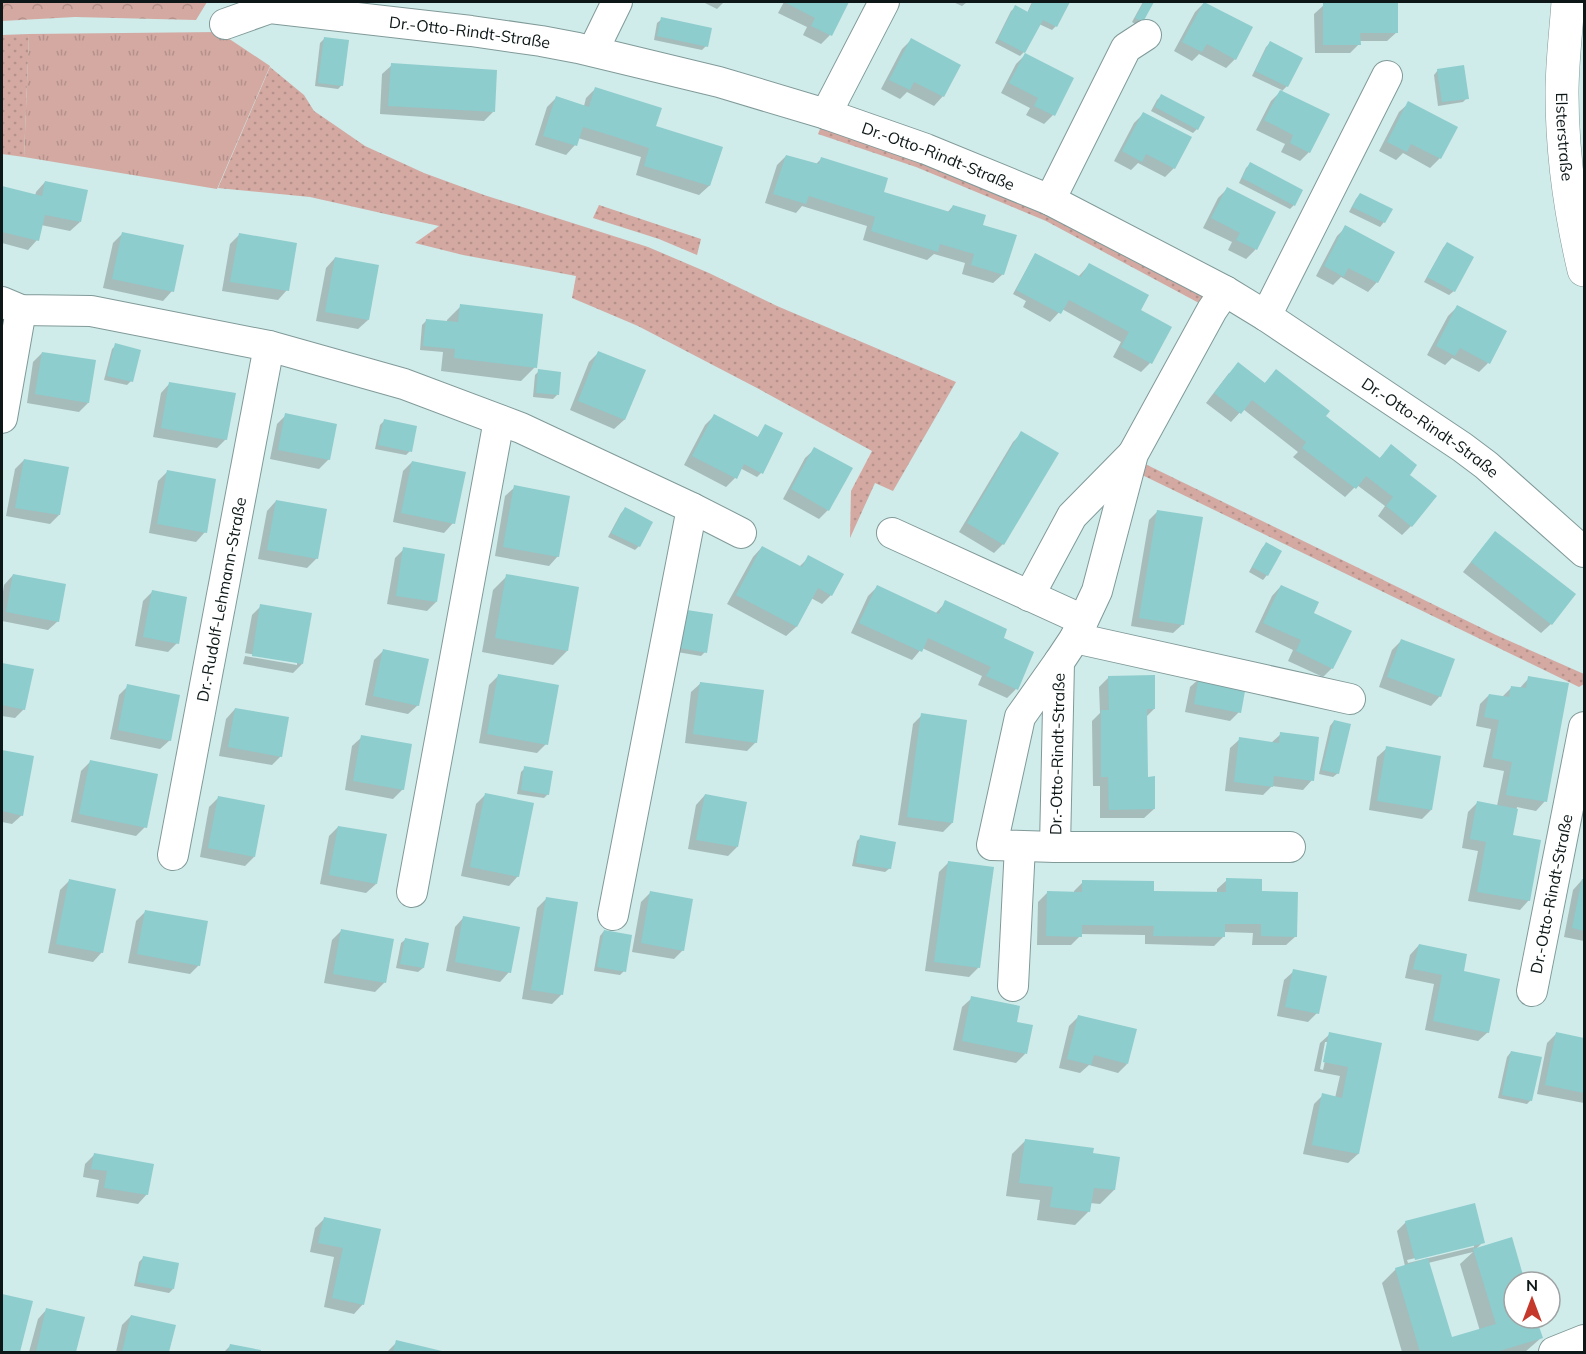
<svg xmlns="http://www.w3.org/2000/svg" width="1586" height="1354" font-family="Mulish,sans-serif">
	<defs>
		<pattern id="grass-dots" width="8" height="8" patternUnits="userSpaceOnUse" patternTransform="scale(1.5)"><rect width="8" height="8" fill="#d3a9a2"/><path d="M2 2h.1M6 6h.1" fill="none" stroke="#b4918b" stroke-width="1.8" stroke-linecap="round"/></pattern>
		<pattern id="forest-crowns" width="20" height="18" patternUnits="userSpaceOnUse" patternTransform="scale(1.5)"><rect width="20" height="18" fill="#d3a9a2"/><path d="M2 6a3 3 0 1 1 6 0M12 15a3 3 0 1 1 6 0" fill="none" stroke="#b4918b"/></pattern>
		<pattern id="park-tufts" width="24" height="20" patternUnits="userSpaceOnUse" patternTransform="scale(1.5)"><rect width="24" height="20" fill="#d3a9a2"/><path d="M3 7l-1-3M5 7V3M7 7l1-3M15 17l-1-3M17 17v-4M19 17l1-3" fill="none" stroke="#b4918b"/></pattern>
	</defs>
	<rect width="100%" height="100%" fill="#cfebea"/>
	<g fill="url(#grass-dots)">
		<polygon points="29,34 24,157 2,154 2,35"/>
		<polygon points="270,67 304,95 314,111 336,126 365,146 424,173 484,195 648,247 709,273 777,306 956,382 893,491 875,483 850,538 851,491 872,451 757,388 638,326 572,298 576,276 463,255 415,243 439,226 310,197 218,188"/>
		<polygon points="826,114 1225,291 1212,310 1046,221 916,167 818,134"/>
		<polygon points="599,205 701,239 697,255 659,239 593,218"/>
		<polygon points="1141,462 1496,635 1584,674 1584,684 1579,687 1138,473"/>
	</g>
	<polygon fill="url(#forest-crowns)" points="2,2 207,2 196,20 75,17 2,21"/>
	<polygon fill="url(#park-tufts)" points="219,32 270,66 217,189 24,157 29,34"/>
	<g fill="#0003" fill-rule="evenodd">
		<polygon points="703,2 724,2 717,9"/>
		<polygon points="784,2 847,2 830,35 821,44 803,35 807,27 778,13"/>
		<polygon points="953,2 967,2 962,6"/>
		<polygon points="1032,2 1069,2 1056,26 1052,30 1039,24 1024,52 1020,56 995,43 1011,11 1016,7 1027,13"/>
		<polygon points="1143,2 1152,2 1142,21 1137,25 1132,22"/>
		<polygon points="1352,2 1396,2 1397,32 1387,41 1359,41 1359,44 1350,53 1315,53 1314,14 1324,5 1352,5"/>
		<polygon points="1204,3 1235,59 1226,68 1199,54 1192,61 1174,51 1195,12"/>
		<polygon points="662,19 706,46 702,50 654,40 657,23"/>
		<polygon points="325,38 342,85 338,89 315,86 320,43"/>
		<polygon points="911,40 943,96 934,106 907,92 900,99 881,89 902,49"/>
		<polygon points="1270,43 1300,58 1287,86 1281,92 1309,152 1300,161 1281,152 1285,144 1256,130 1271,101 1282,90 1252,76 1266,47"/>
		<polygon points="1025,55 1053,115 1044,124 1026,115 1030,108 1001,93 1016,64"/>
		<polygon points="392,65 493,112 484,121 380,114 382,74"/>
		<polygon points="1438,70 1467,98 1463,102 1438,106 1434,75"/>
		<polygon points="595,89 654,127 721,148 709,186 699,195 636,175 641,157 578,138 575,145 566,155 535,145 547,107 556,98 584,106 586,98"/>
		<polygon points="1161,96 1197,129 1193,133 1151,111 1157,100"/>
		<polygon points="1409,103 1456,128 1440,158 1430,168 1403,153 1396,160 1379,151 1399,112"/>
		<polygon points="1143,114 1174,168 1165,177 1138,163 1131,170 1114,161 1134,123"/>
		<polygon points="786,156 815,165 822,158 882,193 947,213 953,206 981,226 1003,274 993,283 962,274 965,263 934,254 927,260 863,240 867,226 802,206 796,213 765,203 777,165"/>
		<polygon points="1250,164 1294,205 1290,209 1239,183 1246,168"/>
		<polygon points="45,182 80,222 70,231 41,225 37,240 28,250 2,243 2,187 35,196 36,192"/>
		<polygon points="1227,189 1274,213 1255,250 1246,259 1228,250 1232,242 1203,228 1218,198"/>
		<polygon points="1360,194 1384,222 1380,227 1349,212 1356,199"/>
		<polygon points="1346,227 1393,252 1377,282 1368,292 1341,277 1333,285 1316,276 1337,236"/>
		<polygon points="122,234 172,291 163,301 103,288 113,243"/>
		<polygon points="239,235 287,290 278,300 222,291 230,244"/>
		<polygon points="1447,243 1472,257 1454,291 1449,295 1424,282 1443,248"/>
		<polygon points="1036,254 1078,277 1089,265 1139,311 1170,327 1150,363 1141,372 1113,357 1121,342 1062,309 1050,322 1023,307 1026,301 1013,294 1032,259"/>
		<polygon points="335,258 368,320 358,329 316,321 326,268"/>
		<polygon points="461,306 535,367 521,381 441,371 443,352 420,350 422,325 426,321 447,323 447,320"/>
		<polygon points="1457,307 1488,363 1479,372 1452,358 1445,365 1427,355 1448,316"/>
		<polygon points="116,345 131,381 127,385 104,380 112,349"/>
		<polygon points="599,352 644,371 624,420 614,429 570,410 589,362"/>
		<polygon points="42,353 88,403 79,412 27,403 33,362"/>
		<polygon points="539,371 557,395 553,399 533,397 535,375"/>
		<polygon points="1276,371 1324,417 1379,459 1391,446 1408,475 1411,526 1402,535 1378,516 1385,506 1357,485 1345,497 1293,457 1298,452 1243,409 1231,422 1206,403 1229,373 1264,384"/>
		<polygon points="170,383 226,439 217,448 153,437 161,393"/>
		<polygon points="286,415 329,459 319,469 270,459 277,424"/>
		<polygon points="714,416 757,438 765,426 761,473 757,477 740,468 735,478 726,487 684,465 705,425"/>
		<polygon points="384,421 410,451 406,455 375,449 380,425"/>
		<polygon points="1022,433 1003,544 994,553 959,532 1013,442"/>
		<polygon points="815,449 828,510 819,519 783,499 805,458"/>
		<polygon points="24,460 59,515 50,524 6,516 15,469"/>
		<polygon points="412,462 453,523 444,533 393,522 403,471"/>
		<polygon points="167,472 205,532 196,542 149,533 158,481"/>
		<polygon points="515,487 558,556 549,566 495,556 505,496"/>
		<polygon points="276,501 317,558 307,568 258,559 267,511"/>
		<polygon points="625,509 639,546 635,550 608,537 621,513"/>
		<polygon points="1158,511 1183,624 1173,633 1131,626 1149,520"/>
		<polygon points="1486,543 1551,624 1541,633 1463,572"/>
		<polygon points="1266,544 1280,551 1267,575 1263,580 1249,572 1262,548"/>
		<polygon points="762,547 799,567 809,557 831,595 822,604 811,598 796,627 786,636 727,604 753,557"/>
		<polygon points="404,549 436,602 427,611 387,604 395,558"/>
		<polygon points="13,575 58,621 48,630 2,621 2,598 4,585"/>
		<polygon points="507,576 567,651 553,665 482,652 493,590"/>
		<polygon points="1281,586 1312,614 1332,668 1323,677 1288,661 1293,650 1255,632 1272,596"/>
		<polygon points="877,587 935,614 946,602 1002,639 1016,689 1007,698 978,685 982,676 922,648 912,660 851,633 868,596"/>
		<polygon points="153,591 177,643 168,652 135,646 143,601"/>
		<polygon points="261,606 302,664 293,673 243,664 245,656 297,665 297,662 245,653 252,615"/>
		<polygon points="683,616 705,652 701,656 677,652"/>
		<polygon points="1401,641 1440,696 1431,706 1379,687 1392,650"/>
		<polygon points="383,651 418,705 408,714 365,705 374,660"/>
		<polygon points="2,664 32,670 24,709 15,718 2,716"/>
		<polygon points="499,675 546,744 537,753 479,743 489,685"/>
		<polygon points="1109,677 1154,709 1146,717 1147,778 1154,809 1144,818 1100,818 1100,786 1093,786 1092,721 1100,713 1099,687"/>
		<polygon points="1200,678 1239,712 1230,721 1185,712 1190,687"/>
		<polygon points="1529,678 1545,801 1536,811 1517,807 1512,836 1529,900 1520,910 1468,901 1478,851 1462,848 1468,812 1477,803 1497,806 1504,771 1483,767 1491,729 1476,726 1480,704 1489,695 1502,697 1512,687 1519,689"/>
		<polygon points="701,683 756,742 747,751 685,743 691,692"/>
		<polygon points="128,686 170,740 160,749 110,739 119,695"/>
		<polygon points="235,709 281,756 272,765 219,756 226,719"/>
		<polygon points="922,715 952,823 943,832 898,825 913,724"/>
		<polygon points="1334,721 1338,773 1333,777 1319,774 1330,726"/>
		<polygon points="1281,734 1312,780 1303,790 1272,786 1263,795 1225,791 1230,748 1240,739 1271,743"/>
		<polygon points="362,737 403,789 393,799 345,790 352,746"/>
		<polygon points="1387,748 1431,810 1422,819 1369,810 1377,757"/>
		<polygon points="2,751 33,757 22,815 12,824 2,822"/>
		<polygon points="90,762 145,827 136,836 71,822 81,771"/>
		<polygon points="525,768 548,794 544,798 517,794 521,772"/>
		<polygon points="485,795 518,876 509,886 461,876 476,804"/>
		<polygon points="705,795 737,847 728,856 688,849 696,805"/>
		<polygon points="219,797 254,857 245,866 200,857 209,807"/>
		<polygon points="338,827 376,884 366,893 320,884 329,836"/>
		<polygon points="861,837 890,868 885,872 852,866 857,841"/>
		<polygon points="948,863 978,968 969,977 925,971 939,872"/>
		<polygon points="1227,880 1260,893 1296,936 1286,945 1252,945 1253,933 1224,932 1224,936 1214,946 1145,944 1145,935 1080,934 1080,936 1071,945 1037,945 1038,902 1047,893 1074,893 1074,891 1083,882 1153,892 1217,894 1217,889"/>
		<polygon points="1582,880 1584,881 1584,941 1564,937 1573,890"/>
		<polygon points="69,881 102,952 93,962 48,953 60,890"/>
		<polygon points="650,893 683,950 674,959 632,952 641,902"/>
		<polygon points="546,899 561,995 552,1004 522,999 537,908"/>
		<polygon points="145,912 199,965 190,974 128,963 136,921"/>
		<polygon points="464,917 509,972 500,982 446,971 455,927"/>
		<polygon points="341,931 392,940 384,983 375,992 324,983 332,940"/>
		<polygon points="604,931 624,971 620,975 594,971 600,936"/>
		<polygon points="406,939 423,968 418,972 396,968 401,943"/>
		<polygon points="1419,945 1462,973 1488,1032 1478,1041 1425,1030 1434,984 1405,978 1410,955"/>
		<polygon points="1294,971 1317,1013 1308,1022 1277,1016 1284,980"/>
		<polygon points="972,998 1015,1023 1025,1054 1016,1063 953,1050 962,1007"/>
		<polygon points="1079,1016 1127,1064 1118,1073 1089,1065 1080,1073 1059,1068 1069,1026"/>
		<path d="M 1330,1034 L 1380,1044 L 1358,1154 L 1348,1163 L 1303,1154 L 1314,1104 L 1323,1095 L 1335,1098 L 1340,1076 L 1314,1071 L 1320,1043 ZM 1325,1042 L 1329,1042 L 1323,1070 L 1320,1069 Z"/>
		<polygon points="1556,1034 1584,1039 1584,1103 1537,1094 1547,1043"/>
		<polygon points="1511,1052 1531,1100 1527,1104 1498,1098 1507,1057"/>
		<polygon points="1026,1140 1091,1154 1114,1190 1100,1204 1090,1203 1089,1211 1075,1225 1037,1220 1040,1200 1006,1196 1012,1154"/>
		<polygon points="94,1155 147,1194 138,1204 96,1197 99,1180 83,1177 85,1164"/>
		<polygon points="324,1219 379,1230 363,1304 354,1314 324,1307 334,1257 310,1252 315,1228"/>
		<path d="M 1406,1222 L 1483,1242 L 1475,1250 L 1524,1282 L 1514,1282 L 1514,1318 L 1535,1318 L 1541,1338 L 1525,1352 L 1402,1352 L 1382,1283 L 1396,1269 L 1405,1266 L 1397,1231 ZM 1474,1244 L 1474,1247 L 1408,1263 L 1407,1260 ZM 1473,1252 L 1460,1264 L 1480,1331 L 1451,1339 L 1428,1263 Z"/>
		<polygon points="143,1258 173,1289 169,1293 134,1286 139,1262"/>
		<polygon points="2,1295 31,1303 19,1352 2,1352"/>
		<polygon points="47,1309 83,1318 75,1352 29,1352 38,1319"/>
		<polygon points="131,1316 174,1326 168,1352 116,1352 122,1325"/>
		<polygon points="397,1342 443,1352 387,1352"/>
		<polygon points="231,1345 260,1352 224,1352"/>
	</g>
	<g fill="#8dcdcd">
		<polygon points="787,2 849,2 832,36 811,26 815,18 786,3"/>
		<polygon points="1033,2 1070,2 1057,27 1043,20 1025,53 998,39 1015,5 1028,12"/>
		<polygon points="1144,2 1154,2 1143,22 1135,18"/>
		<polygon points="1204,2 1253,27 1236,60 1207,44 1202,52 1182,42"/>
		<polygon points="1361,2 1398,2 1398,33 1360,33 1361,45 1323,45 1323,3 1361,3"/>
		<polygon points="661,17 712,28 708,47 657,36"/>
		<polygon points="324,37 349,40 343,86 318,83"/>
		<polygon points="911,38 961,65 944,97 914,82 910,90 889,80"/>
		<polygon points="1270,41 1303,58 1288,87 1255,71"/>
		<polygon points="1025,53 1074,78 1055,116 1034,106 1038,98 1009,83"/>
		<polygon points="391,63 497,70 495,112 388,106"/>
		<polygon points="1464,65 1469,99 1442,102 1437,69"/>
		<polygon points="595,87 662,108 656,126 723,147 710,186 644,166 649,148 616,137 583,127 577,146 543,136 556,96 589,107"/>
		<polygon points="1280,90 1330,114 1310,153 1290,143 1293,135 1264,120"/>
		<polygon points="1161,94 1205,117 1198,130 1155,107"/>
		<polygon points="1408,101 1458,127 1441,159 1411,144 1407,152 1387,142"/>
		<polygon points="1143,112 1192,137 1175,169 1146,154 1142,162 1122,151"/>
		<polygon points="786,155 819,164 821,157 888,178 884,192 950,212 953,205 986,215 983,225 1017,235 1004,275 971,265 974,254 940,244 938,252 871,231 875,217 809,196 806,204 773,194"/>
		<polygon points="1250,162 1303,190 1295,206 1242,178"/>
		<polygon points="45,181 88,190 81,222 45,215 39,241 2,232 2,186 42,196"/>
		<polygon points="1227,187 1276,212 1257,250 1236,240 1240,233 1211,218"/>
		<polygon points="1360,193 1393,209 1385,223 1352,207"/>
		<polygon points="1345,225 1395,252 1378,283 1348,268 1344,277 1324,266"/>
		<polygon points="122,232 184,245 174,292 112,279"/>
		<polygon points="239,233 297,243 289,291 230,282"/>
		<polygon points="1447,242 1474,257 1455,292 1427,277"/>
		<polygon points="1035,253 1081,277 1089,263 1149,295 1141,310 1172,327 1152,364 1121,347 1129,332 1069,300 1061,314 1016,290"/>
		<polygon points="335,257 379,265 369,320 325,312"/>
		<polygon points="460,304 543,314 537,368 454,358 455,349 423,346 426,319 458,322"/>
		<polygon points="1457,305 1507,331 1490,364 1460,348 1455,356 1436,346"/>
		<polygon points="115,343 141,350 133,382 107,376"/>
		<polygon points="598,351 646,370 625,420 578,401"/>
		<polygon points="42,352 96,360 89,403 35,394"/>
		<polygon points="1238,362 1265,383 1276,369 1330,411 1326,416 1380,458 1391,444 1417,465 1410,475 1437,496 1412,527 1386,506 1393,497 1366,476 1356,489 1302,448 1306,442 1252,400 1241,414 1214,393"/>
		<polygon points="538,369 561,372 559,395 536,393"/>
		<polygon points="169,382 236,393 227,440 161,428"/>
		<polygon points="285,413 337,424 330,460 278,450"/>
		<polygon points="714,414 758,437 765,424 783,433 763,474 744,464 737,479 692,456"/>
		<polygon points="384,419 417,426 412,452 378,445"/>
		<polygon points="1021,431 1059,453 1004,545 967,523"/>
		<polygon points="814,447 853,468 829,511 791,489"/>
		<polygon points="24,459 69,467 60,515 15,508"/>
		<polygon points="412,461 466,472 455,524 401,513"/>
		<polygon points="167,470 216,479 207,533 157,524"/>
		<polygon points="514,485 570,496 559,557 503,547"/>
		<polygon points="276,500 327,509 318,559 267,550"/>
		<polygon points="625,507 653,522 640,547 611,533"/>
		<polygon points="1157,510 1203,517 1184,625 1139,618"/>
		<polygon points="1495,531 1576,594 1552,625 1471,562"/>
		<polygon points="1266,542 1282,551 1268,576 1252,567"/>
		<polygon points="762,546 802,567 808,555 844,574 832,596 818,588 797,627 736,595"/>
		<polygon points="403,547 445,554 437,602 396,596"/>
		<polygon points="13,574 66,584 59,622 6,612"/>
		<polygon points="506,574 579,587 568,651 495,638"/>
		<polygon points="877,585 939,614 945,600 1007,629 1004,638 1034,652 1018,690 986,676 991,667 928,638 922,652 859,623"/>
		<polygon points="1281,585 1319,602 1314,613 1352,631 1333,669 1296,651 1301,640 1263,623"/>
		<polygon points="152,590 187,597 179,644 143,637"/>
		<polygon points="260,604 312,613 303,664 252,656"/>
		<polygon points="687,610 713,614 707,653 680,648"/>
		<polygon points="1401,639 1455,659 1441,697 1387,677"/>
		<polygon points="383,649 429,659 419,706 373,696"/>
		<polygon points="2,663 34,669 25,710 2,705"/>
		<polygon points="498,674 559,685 548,745 487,734"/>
		<polygon points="1155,675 1155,709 1147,709 1148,777 1155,776 1155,809 1109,810 1108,777 1101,777 1101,710 1109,710 1108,676"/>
		<polygon points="1199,676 1246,686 1241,713 1194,704"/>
		<polygon points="1528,676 1569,683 1547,802 1506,795 1512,762 1492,758 1499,720 1484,717 1489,694 1509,697 1511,686 1526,688"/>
		<polygon points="700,682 764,690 757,743 693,734"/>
		<polygon points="127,684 180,695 171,741 118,730"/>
		<polygon points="235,708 289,717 282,757 228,747"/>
		<polygon points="921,713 967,720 953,823 907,817"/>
		<polygon points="1334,720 1351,724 1339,774 1322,770"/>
		<polygon points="1280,732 1319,737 1314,781 1274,776 1273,787 1234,782 1239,737 1279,743"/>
		<polygon points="361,735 412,744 404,790 353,781"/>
		<polygon points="1386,746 1441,756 1432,810 1377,801"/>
		<polygon points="2,750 34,756 23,816 2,811"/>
		<polygon points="90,760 158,774 147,828 79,814"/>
		<polygon points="524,766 553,771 549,795 521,790"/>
		<polygon points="485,793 534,803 519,877 470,867"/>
		<polygon points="705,794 747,802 738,847 696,840"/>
		<polygon points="218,796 265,805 255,857 208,848"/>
		<polygon points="1477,801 1518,809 1513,835 1541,840 1530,901 1477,892 1486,842 1470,839"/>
		<polygon points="338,826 387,834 377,884 329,875"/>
		<polygon points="860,835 896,842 891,869 856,863"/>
		<polygon points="948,861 994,867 980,968 934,962"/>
		<polygon points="1226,878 1262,879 1262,891 1298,892 1297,937 1261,936 1261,924 1225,924 1225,937 1153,936 1154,926 1082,925 1082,937 1046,936 1047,891 1082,892 1082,880 1154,881 1154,891 1226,892"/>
		<polygon points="69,879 116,889 103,953 56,944"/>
		<polygon points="1582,879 1584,879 1584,931 1572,928"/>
		<polygon points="650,891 693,899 684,951 641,943"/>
		<polygon points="546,897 578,902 563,995 531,990"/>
		<polygon points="145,910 208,921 200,966 137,954"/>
		<polygon points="463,916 520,927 511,973 455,962"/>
		<polygon points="341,929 394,939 386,983 333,974"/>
		<polygon points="604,930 632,935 626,972 597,967"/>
		<polygon points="405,938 429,943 424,968 400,964"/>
		<polygon points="1419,944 1467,954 1464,971 1500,979 1489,1033 1433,1021 1442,975 1413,969"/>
		<polygon points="1293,969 1327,976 1319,1014 1285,1007"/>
		<polygon points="971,996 1020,1006 1017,1022 1033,1025 1027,1054 962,1041"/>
		<polygon points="1078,1015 1137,1029 1128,1064 1094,1055 1091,1065 1067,1059"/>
		<polygon points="1329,1032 1382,1043 1359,1154 1312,1145 1322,1093 1342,1098 1348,1067 1323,1062"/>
		<polygon points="1556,1032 1584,1038 1584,1093 1545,1085"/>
		<polygon points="1511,1051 1542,1057 1532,1101 1502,1095"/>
		<polygon points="1025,1139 1094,1148 1093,1153 1120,1157 1115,1190 1094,1188 1090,1212 1050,1207 1053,1187 1019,1183"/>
		<polygon points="94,1153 154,1164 148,1195 104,1188 107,1171 91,1169"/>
		<polygon points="1475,1203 1485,1243 1415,1260 1405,1221"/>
		<polygon points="324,1217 381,1229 364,1305 332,1298 343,1248 318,1243"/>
		<polygon points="1512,1237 1525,1282 1514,1282 1514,1318 1536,1318 1543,1338 1496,1352 1420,1352 1395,1268 1428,1258 1452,1337 1496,1324 1473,1249"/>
		<polygon points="143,1256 179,1263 174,1289 137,1282"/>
		<polygon points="2,1294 33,1301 20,1352 2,1352"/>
		<polygon points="46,1308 85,1317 76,1352 36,1352"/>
		<polygon points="131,1315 176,1325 169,1352 122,1352"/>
		<polygon points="396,1340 446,1352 393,1352"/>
		<polygon points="230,1344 261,1350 261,1352 228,1352"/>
	</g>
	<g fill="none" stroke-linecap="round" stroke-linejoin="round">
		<g stroke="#809a99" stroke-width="32">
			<g id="minor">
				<path id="s1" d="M 225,24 L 270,8 L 471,31 L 541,41 L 578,48 L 719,82 L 826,114 L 926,149 L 1050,200 L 1225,291 L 1266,316 L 1462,447 L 1486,465 L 1584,552"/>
				<polyline points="593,51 617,2"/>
				<polyline points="826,114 884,2"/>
				<polyline points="1050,200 1126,48 1146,35"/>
				<polyline points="2,302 21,310 91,311 269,346 404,384 521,428 692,508 613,915"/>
				<polyline points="1266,316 1387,76"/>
				<polyline points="2,418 21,310"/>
				<polyline points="692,508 741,533"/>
				<polyline points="892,533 1083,620"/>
				<polyline points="1029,596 1072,516 1131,456"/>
				<polyline points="1075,638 1350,699"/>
				<polyline points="1059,662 1020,717 992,845 1055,847 1290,847"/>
				<path id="s2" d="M 1055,847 L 1059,662 L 1075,638 L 1097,591 L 1133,454 L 1212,310 L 1225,291"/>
				<path id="s3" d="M 173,855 L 269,346"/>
				<polyline points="412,892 499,420"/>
				<polyline points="1013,986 1020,846"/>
				<path id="s4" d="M 1532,991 L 1584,727"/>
				<polyline points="1554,1352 1584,1340"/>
			</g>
		</g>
		<g stroke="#809a99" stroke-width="34">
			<g id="major">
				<path id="s5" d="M 1568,2 C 1566,32 1562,63 1562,93 C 1562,150 1571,215 1584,270"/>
			</g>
		</g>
		<use href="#minor" stroke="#fff" stroke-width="30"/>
		<use href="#major" stroke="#fff" stroke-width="33"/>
	</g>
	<g text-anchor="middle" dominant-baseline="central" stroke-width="6" stroke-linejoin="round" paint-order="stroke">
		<g font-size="16" fill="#0d1717" stroke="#fff">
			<text stroke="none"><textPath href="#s1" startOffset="249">Dr.-Otto-Rindt-Straße</textPath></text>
			<text stroke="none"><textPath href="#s5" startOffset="135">Elsterstraße</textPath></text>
			<text stroke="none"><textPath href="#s1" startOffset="735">Dr.-Otto-Rindt-Straße</textPath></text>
			<text stroke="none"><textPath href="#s1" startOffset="1299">Dr.-Otto-Rindt-Straße</textPath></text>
			<text stroke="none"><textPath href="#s3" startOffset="260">Dr.-Rudolf-Lehmann-Straße</textPath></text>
			<text stroke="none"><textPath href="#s2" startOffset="93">Dr.-Otto-Rindt-Straße</textPath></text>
			<text stroke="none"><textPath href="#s4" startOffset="99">Dr.-Otto-Rindt-Straße</textPath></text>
		</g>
	</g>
	<rect width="1586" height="1354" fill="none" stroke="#0d1717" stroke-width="6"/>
	<g transform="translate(1532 1300)"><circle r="28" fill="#ffffff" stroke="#9ea2a2" stroke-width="1.5"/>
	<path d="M0-4.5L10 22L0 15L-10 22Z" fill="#c5382c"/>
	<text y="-9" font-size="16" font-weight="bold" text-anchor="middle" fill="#0d1717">N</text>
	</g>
</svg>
